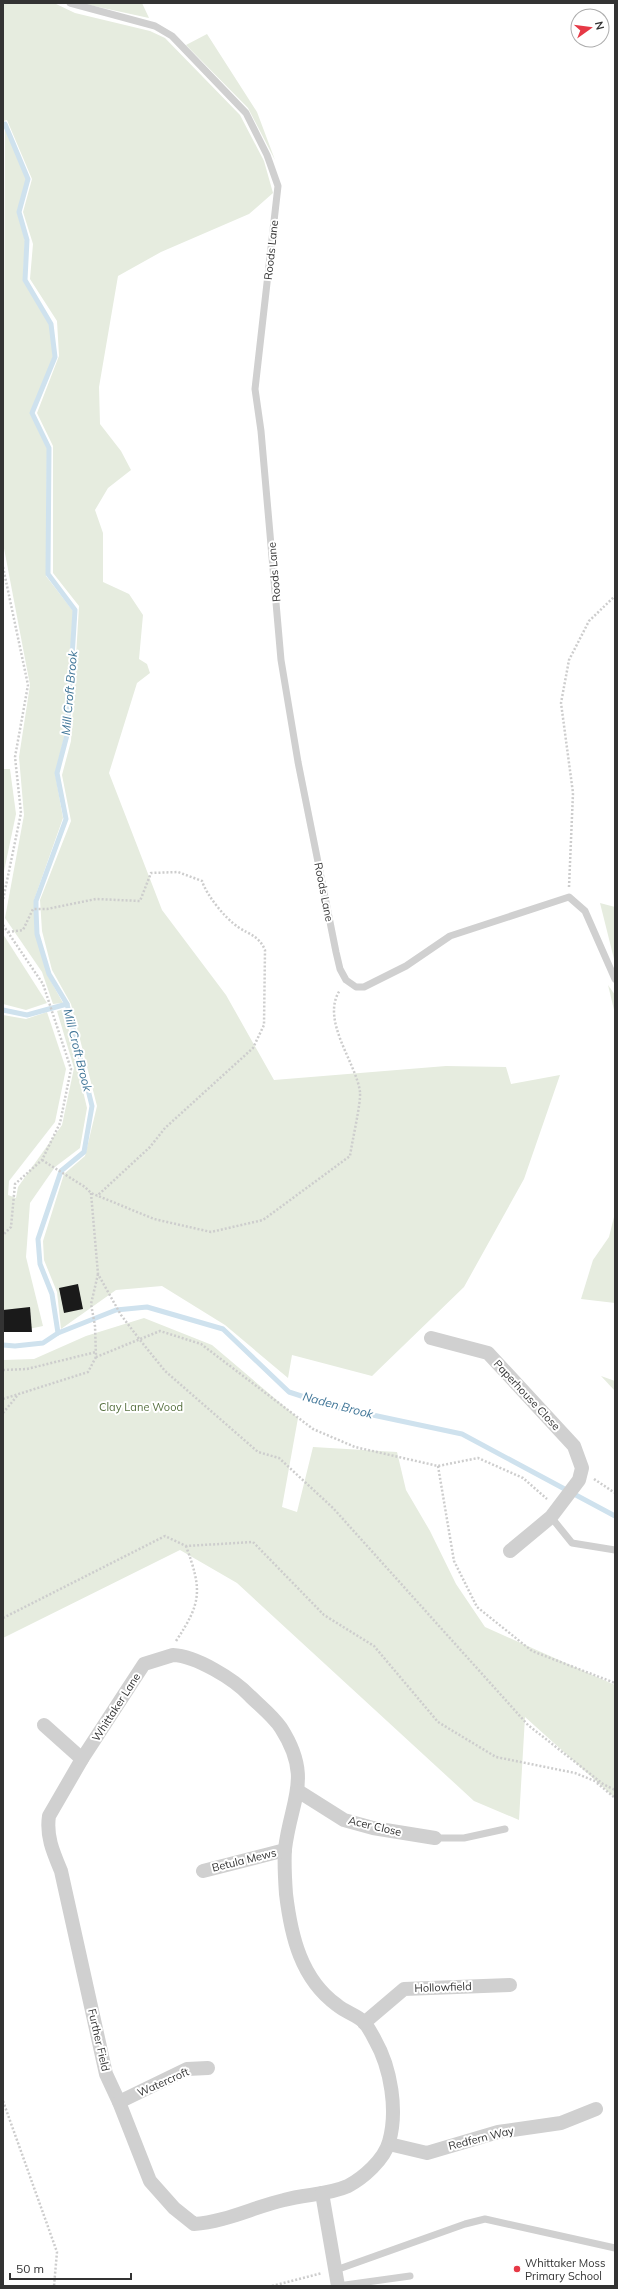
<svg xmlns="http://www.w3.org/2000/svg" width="618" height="2289" font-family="Mulish,sans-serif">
	<rect width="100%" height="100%" fill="#fff"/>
	<g fill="#e6ecdf">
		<polygon points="3,3 54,3 75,13 150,31 165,38 240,115 264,161 273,193 249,214 161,252 118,276 99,387 100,424 121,451 131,470 108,488 95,510 103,533 103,582 129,594 143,615 139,659 147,664 150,673 137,683 109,773 162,910 226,995 274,1080 446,1066 506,1067 511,1084 560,1075 524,1179 464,1287 372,1376 292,1355 288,1378 225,1325 162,1286 116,1290 61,1329 57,1292 44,1260 43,1241 64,1174 85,1156 97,1106 71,1004 52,970 42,931 40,900 71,821 62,775 71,741 79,606 53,573 53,446 37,413 59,356 57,321 30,279 33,244 23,212 32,179 7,120 3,121"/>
		<polygon points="80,3 142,3 149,18"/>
		<polygon points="207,34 257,112 275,160 248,108 186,45"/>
		<polygon points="5,126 27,178 18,212 25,241 23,280 50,324 53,357 30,413 47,448 46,576 73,611 65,734 55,773 63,818 34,900 36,935 48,976 63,1003 53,1004 42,972 5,918 24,815 19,757 30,685 3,543"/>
		<polygon points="3,769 10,769 16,814 3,876"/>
		<polygon points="600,903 615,907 615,963"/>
		<polygon points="3,934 47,1003 26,1010 3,1004"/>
		<polygon points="608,985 615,995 615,1014"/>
		<polygon points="64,1009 87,1108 80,1148 55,1167 30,1203 26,1257 43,1326 24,1330 3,1330 3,1015 26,1019 47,1012 66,1069 55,1122 9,1181 8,1195 16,1198 18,1187 62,1125 74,1068 57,1011"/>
		<polygon points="615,1213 615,1303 581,1299 593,1260 609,1237"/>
		<polygon points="144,1318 212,1345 298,1418 282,1507 297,1512 313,1447 397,1452 406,1490 430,1531 456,1584 485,1627 615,1685 615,1798 525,1717 519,1820 474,1801 237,1583 180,1550 3,1638 3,1360 34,1359 86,1336"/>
		<polygon points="601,1376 615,1381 615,1391"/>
	</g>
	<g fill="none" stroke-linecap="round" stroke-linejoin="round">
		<g stroke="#cfe2ee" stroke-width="5">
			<polyline points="3,125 5,124 28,179 19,212 27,240 25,280 51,324 55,357 32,413 49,448 48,574 75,610 67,735 57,773 66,819 36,901 36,910 37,934 49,974 67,1004 92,1106 84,1152 61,1171 38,1239 40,1264 52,1294 58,1333"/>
			<polyline points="3,1010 27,1015 67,1004"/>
			<polyline points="3,1345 15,1346 43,1343 58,1333 116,1310 147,1307 223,1329 289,1392 335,1407 462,1434 615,1516"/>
		</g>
	</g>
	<g fill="#1a1a1a">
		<polygon points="78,1284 83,1309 64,1313 59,1288"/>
		<polygon points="30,1307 32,1332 3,1332 3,1310"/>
	</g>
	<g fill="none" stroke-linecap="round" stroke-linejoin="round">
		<g stroke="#cdcdcd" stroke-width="2.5" stroke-dasharray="2 2" stroke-linecap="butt">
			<polyline points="3,567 28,685 15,757 21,813 3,900"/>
			<polyline points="569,887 573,793 561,703 569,660 589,621 615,596"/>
			<polyline points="3,925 43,984 71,1069 60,1123 42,1160 15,1184 11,1227 3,1235"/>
			<path d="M 8,932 L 23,930 L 33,909 L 47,909 L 96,899 L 140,901 L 151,873 L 178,872 L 202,881 C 207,896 225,918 238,927 C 250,935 259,936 265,950 L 264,1025 L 253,1048 L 165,1128 L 150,1147 L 97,1196"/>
			<path d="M 42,1160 L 85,1187 L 91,1193 L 154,1219 L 211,1232 L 263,1220 L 350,1156 C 352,1141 361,1104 360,1092 C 356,1062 320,1020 340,990"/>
			<polyline points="91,1193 98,1274 121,1315 140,1340 165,1371 258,1452 279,1458 333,1508 528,1725 603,1784 615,1790"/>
			<polyline points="98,1274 91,1304 95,1326 96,1357 160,1331 201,1344 313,1429 355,1447 438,1466 478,1458 523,1478 547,1499"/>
			<polyline points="3,1370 27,1369 96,1352"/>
			<polyline points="3,1399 88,1372 96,1357"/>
			<polyline points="3,1413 17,1396"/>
			<polyline points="438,1466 454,1561 477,1607 532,1651 615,1683"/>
			<polyline points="594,1479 615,1493"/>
			<polyline points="3,1618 165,1536 186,1546 253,1542 324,1615 374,1646 438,1722 496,1757 575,1773 600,1783"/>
			<path d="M 176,1641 C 202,1602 202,1590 186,1546"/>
			<polyline points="597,1783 615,1798"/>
			<polyline points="3,2101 57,2252 54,2286"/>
			<polyline points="272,2286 322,2273"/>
		</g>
		<g stroke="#d0d0d0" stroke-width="7">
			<polyline points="70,3 155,26 172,36 246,113 267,155 278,186 255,389 261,431 281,660 298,762 336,952 340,969 346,980 356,987 364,987 406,966 450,936 569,897 585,911 615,979"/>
			<polyline points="551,1517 572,1543 615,1550"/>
			<polyline points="435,1838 464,1838 505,1829"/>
			<polyline points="336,2270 465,2224 485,2219 615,2248"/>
			<polyline points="338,2286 410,2276"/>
		</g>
		<g stroke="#d0d0d0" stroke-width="14">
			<polyline points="431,1338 488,1353 574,1446 582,1468 579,1480 551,1517 510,1551"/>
			<path d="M 173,1655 C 196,1656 234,1679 250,1696 C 260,1706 273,1716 281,1728 C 313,1778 291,1799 285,1849 C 284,1863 285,1880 286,1894 C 291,1936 301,1979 337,2005 C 345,2012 357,2015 364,2022 C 368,2027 372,2034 375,2040 C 391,2068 398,2111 389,2142 C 384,2160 363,2178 348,2186 C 328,2195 305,2194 284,2200 C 254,2207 225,2222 194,2224 L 174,2208 L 150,2181 L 119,2102 L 106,2074 L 61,1871 C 53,1852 46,1836 49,1816 L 82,1759 L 144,1664 Z"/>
			<polyline points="44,1725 82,1759"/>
			<polyline points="298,1791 344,1820 373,1828 435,1838"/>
			<polyline points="203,1871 285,1850"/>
			<polyline points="364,2023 404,1989 510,1985"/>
			<polyline points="119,2102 187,2069 208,2068"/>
			<polyline points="389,2144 427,2153 498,2132 561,2123 596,2109"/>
			<polyline points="322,2193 338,2286"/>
		</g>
	</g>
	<circle fill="#e63946" stroke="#fff" stroke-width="1.5" cx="517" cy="2269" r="4"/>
	<g text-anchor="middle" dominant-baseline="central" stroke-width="4" stroke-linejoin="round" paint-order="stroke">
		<g font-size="11" fill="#333" stroke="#fff">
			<text transform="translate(271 250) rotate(-84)">Roods Lane</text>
			<text transform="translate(274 572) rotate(-95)">Roods Lane</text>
			<text transform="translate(324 892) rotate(79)">Roods Lane</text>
			<text transform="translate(527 1395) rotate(47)">Paperhouse Close</text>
			<text transform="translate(116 1707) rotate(-57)">Whittaker Lane</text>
			<text transform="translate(375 1826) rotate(13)">Acer Close</text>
			<text transform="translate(244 1860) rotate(-14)">Betula Mews</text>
			<text transform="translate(443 1987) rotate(-2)">Hollowfield</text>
			<text transform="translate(99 2040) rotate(77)">Further Field</text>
			<text transform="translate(163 2082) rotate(-24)">Watercroft</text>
			<text transform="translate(481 2138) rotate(-14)">Redfern Way</text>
		</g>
		<g font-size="11" fill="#56703f" stroke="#fff">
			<text x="141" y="1407">Clay Lane Wood</text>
		</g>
		<g font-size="11" fill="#333" stroke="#fff" text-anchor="start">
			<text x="525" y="2263">Whittaker Moss<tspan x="525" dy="13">Primary School</tspan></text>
		</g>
		<g font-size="12" font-style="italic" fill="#3f7597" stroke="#fff">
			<text transform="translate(69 693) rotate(-85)">Mill Croft Brook</text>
			<text transform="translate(78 1050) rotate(76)">Mill Croft Brook</text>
			<text transform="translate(338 1405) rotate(15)">Naden Brook</text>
		</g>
	</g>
	<rect width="618" height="2289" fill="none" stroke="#333333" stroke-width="8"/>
	<g transform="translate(590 28) rotate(76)"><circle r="19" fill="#ffffff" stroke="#adadad"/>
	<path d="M0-3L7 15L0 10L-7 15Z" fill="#e63946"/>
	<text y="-6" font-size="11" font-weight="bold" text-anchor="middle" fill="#333333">N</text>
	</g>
	<path d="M10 2273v6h121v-6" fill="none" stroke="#333333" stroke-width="2"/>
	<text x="16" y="2273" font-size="12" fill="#333333" stroke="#ffffff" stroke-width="3" paint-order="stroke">50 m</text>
</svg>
